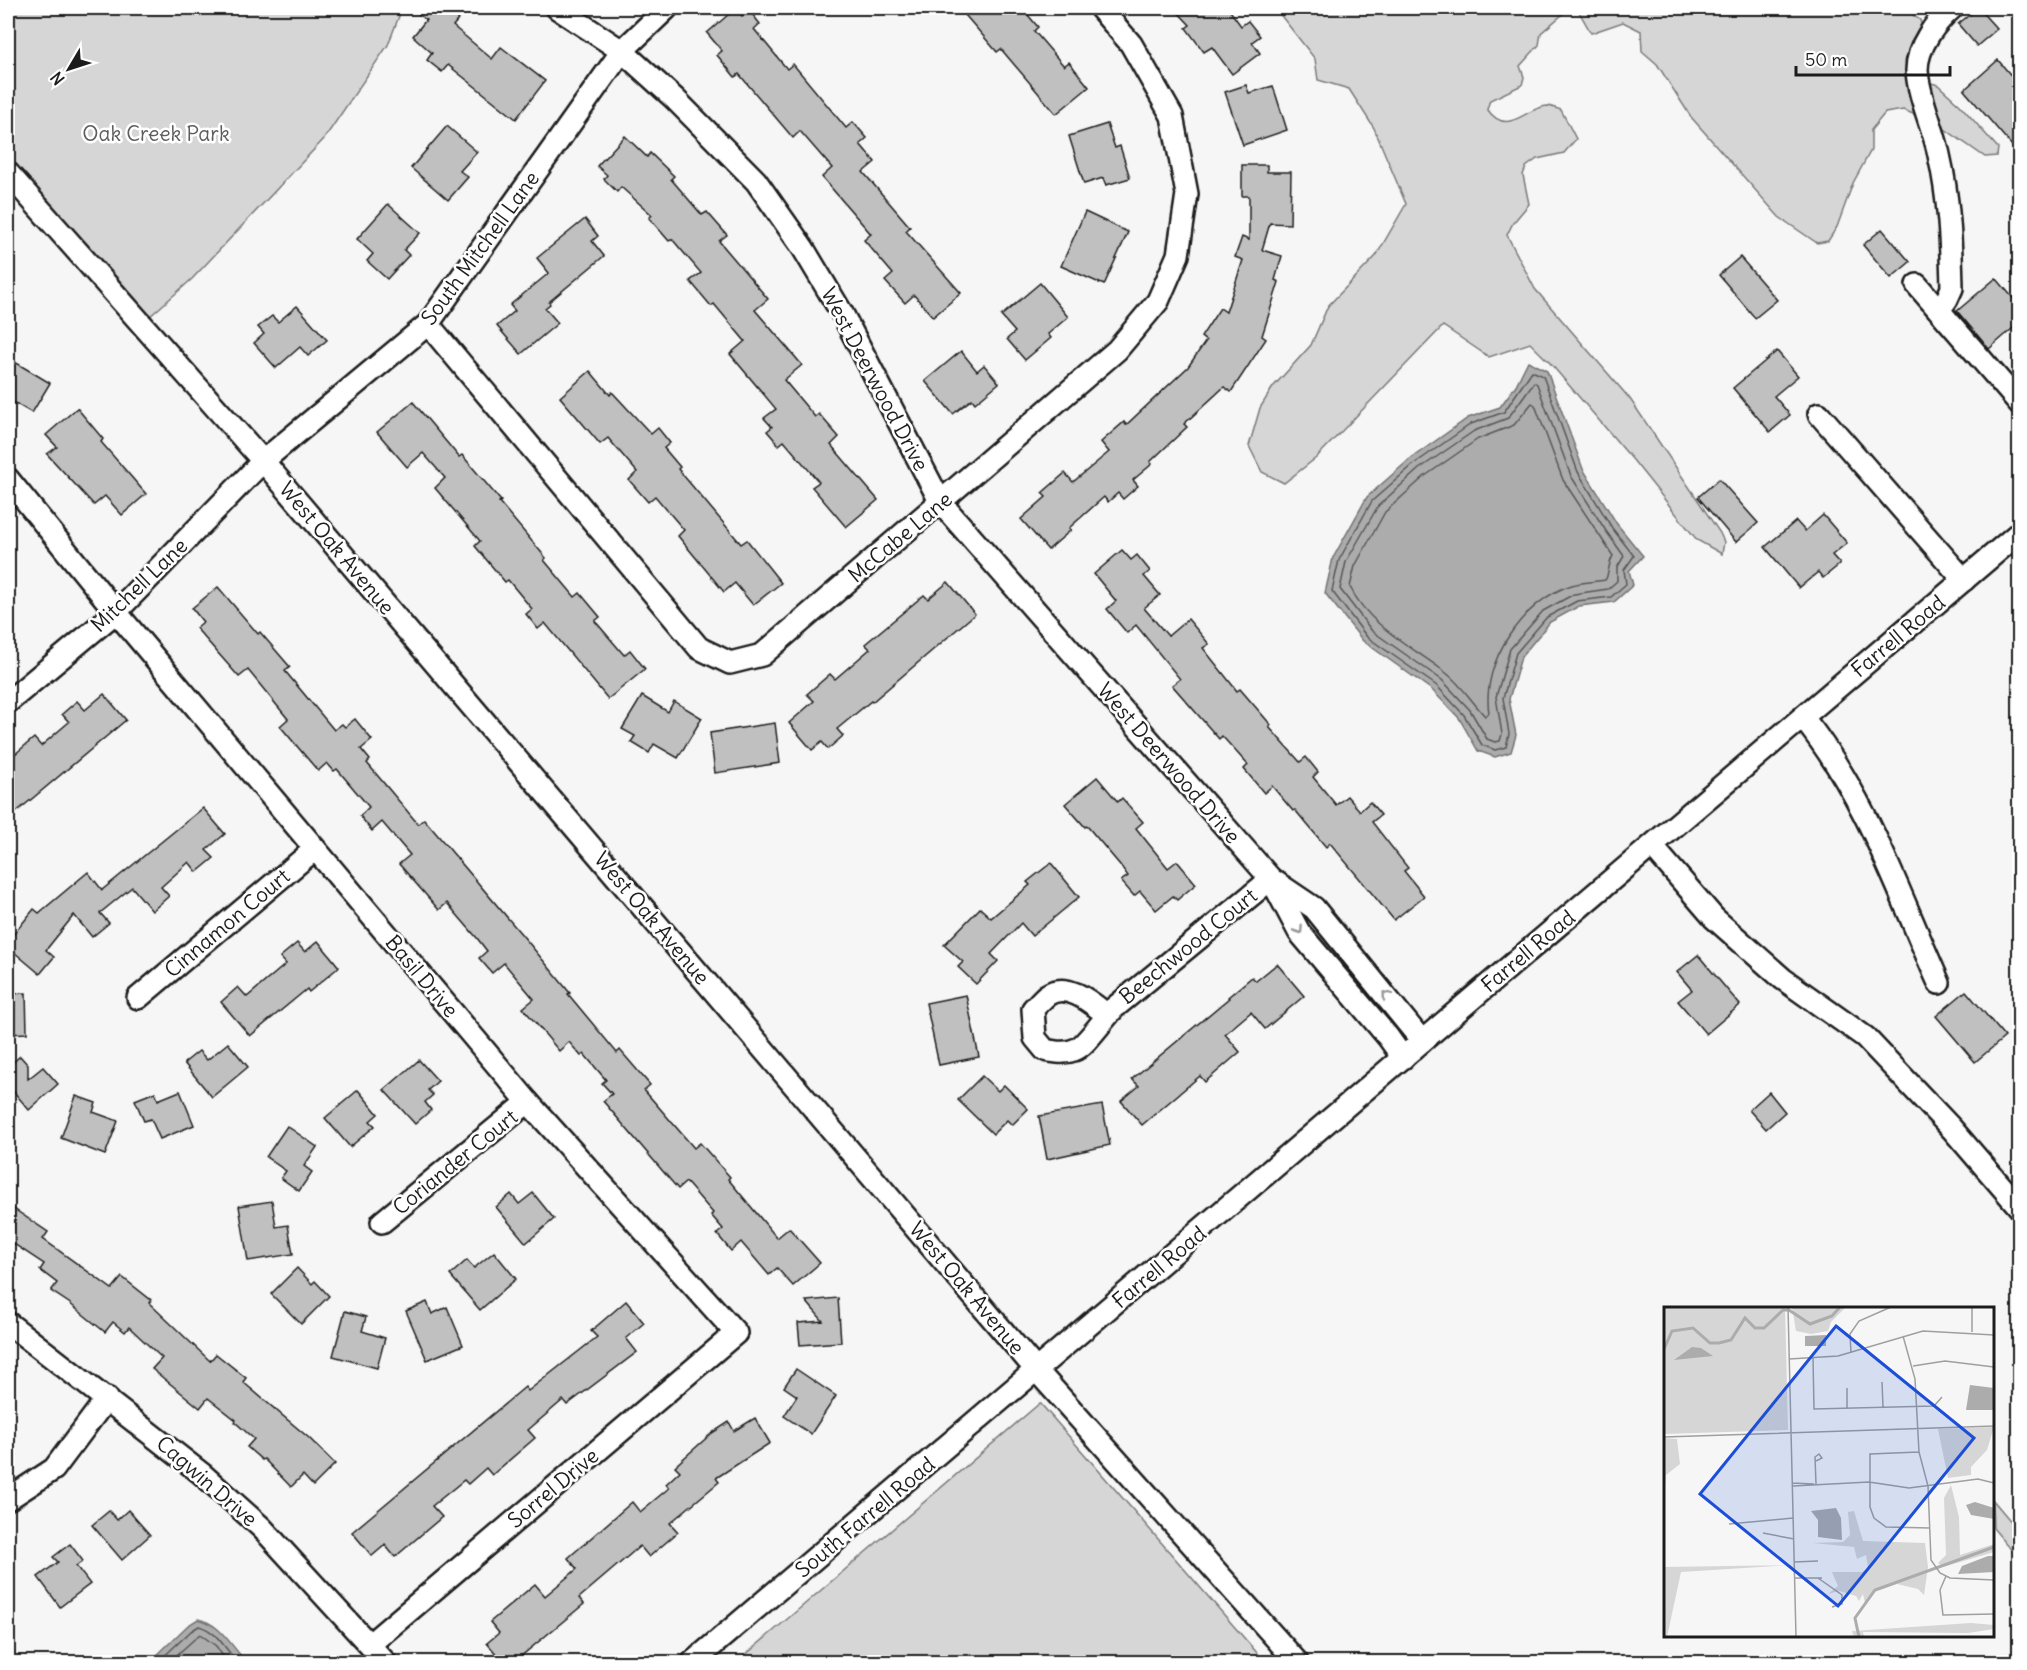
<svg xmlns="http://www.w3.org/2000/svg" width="2027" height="1670" font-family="Delius,sans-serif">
	<rect width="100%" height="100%" fill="#f6f6f6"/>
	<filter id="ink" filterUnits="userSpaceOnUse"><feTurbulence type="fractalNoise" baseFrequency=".0167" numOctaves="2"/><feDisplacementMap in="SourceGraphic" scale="12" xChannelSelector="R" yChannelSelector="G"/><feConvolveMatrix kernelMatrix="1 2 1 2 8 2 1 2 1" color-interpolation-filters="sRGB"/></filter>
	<g filter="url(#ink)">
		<g fill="#d6d6d6" stroke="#797979" stroke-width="1.5">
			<polygon points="8,8 400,8 401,11 388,45 324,139 192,279 148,318 8,155"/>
			<path d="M 1275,8 L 1570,8 L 1541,33 L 1539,45 L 1520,66 L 1524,77 L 1522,85 L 1490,100 L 1487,109 C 1508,138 1524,108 1547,106 C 1550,106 1557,109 1561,110 L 1576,139 L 1564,153 L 1537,159 L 1526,167 L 1523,175 L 1529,204 L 1513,223 L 1507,235 L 1535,289 L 1630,399 L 1720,533 L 1724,542 L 1722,554 L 1697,540 L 1633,460 L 1550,363 L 1530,343 L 1489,357 L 1443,326 L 1316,458 L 1284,483 L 1262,472 L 1249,446 L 1260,408 L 1273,387 L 1311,345 L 1328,306 L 1376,256 L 1406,204 L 1374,128 L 1349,89 L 1318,80 L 1315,59 Z"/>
			<polygon points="1577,8 1902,8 1920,20 1922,27 1915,78 1938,85 1960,105 1998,148 1997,156 1985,157 1936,123 1903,110 1885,113 1871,130 1871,150 1853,183 1837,227 1828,241 1817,243 1779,217 1691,117 1657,64 1642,51 1641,31 1623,22 1591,33"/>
			<polygon points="1040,1403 1265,1662 737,1662"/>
			<polygon points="1992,1499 2019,1531 2019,1559 1993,1528"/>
		</g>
		<g fill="#acacac" stroke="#727272" stroke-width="1.5">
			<polygon points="1528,361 1547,371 1583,469 1617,524 1643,556 1629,571 1633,585 1614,602 1579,606 1550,622 1521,657 1509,699 1516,735 1511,752 1495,757 1478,751 1459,718 1432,690 1363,641 1325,593 1333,558 1367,497 1410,459 1468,418 1500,407 1516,385"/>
			<path d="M 198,1619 C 222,1624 231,1647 247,1662 L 150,1662 L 187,1626 Z"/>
		</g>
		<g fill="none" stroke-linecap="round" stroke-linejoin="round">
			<g stroke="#565656" stroke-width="1.5">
				<polygon points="1532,371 1543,376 1578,472 1612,528 1634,556 1624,570 1626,584 1611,597 1577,601 1547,617 1516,653 1503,698 1509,734 1506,747 1495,750 1482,745 1464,715 1437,686 1367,637 1332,591 1339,560 1372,501 1414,464 1471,424 1504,412"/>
				<polygon points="1534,382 1537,384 1571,476 1606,531 1624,556 1617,568 1617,581 1608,589 1574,594 1543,611 1510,649 1496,697 1502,734 1500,741 1495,742 1487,739 1470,710 1442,680 1372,631 1340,589 1346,562 1378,506 1419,469 1474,431 1508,418"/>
				<path d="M 1532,403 L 1535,405 L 1563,480 L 1613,556 C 1608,563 1609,576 1605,580 C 1594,582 1582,582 1572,585 C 1523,600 1481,662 1489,713 L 1485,716 C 1472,702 1461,684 1445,672 C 1411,646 1369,626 1350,587 L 1355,566 L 1385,512 L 1425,476 L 1478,439 L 1514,425 Z"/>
				<path d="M 158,1662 L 191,1631 L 199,1626 C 218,1631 225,1650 238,1662"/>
				<polyline points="169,1662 200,1634 216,1646 227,1662"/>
			</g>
		</g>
		<g fill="#c0c0c0" stroke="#1c1c1c" stroke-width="1.5">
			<polygon points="411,8 451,8 461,16 453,26 492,59 501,47 545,81 516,119 448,65 442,72 427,60 432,53 413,36 426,20"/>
			<polygon points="736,8 742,16 749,10 760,24 754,29 787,69 793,64 846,128 853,122 867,138 860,144 875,162 863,172 910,227 906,231 961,293 933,317 914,295 905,303 885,281 893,274 864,240 871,234 822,177 832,168 800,131 793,138 739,74 735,77 717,55 722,51 707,33"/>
			<polygon points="959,8 1022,8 1038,27 1034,31 1064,66 1069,62 1089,87 1056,114 1001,49 997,52"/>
			<polygon points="1174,8 1228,8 1241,26 1248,21 1260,36 1252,42 1260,53 1232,74 1212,47 1204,52 1186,28 1190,25"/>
			<polygon points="1978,8 1997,29 1977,46 1958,24"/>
			<polygon points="1998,60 2019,85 2019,154 1964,90"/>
			<polygon points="1246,85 1249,93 1273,86 1287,130 1243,145 1225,92"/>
			<polygon points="1107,124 1115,148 1120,146 1130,178 1106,185 1103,178 1084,184 1069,136"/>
			<polygon points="447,126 477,152 460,171 468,177 448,200 411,168"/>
			<polygon points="625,136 647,157 650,153 674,176 671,179 702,215 707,212 727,235 719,241 768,299 755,310 802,365 784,380 815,417 819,414 839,437 831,445 878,500 846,527 812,487 819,482 784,441 779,445 767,431 772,427 764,418 776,409 730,354 745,341 714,304 711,306 690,281 701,273 672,239 669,241 649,218 652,215 621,187 617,192 604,179 607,175 597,166"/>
			<polygon points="1242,165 1267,165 1267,172 1291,172 1290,224 1270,223 1262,250 1282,256 1275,280 1279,282 1262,336 1266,339 1231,392 1224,387 1184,424 1187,427 1150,462 1152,464 1133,480 1138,486 1123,499 1118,493 1108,502 1104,497 1069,528 1071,530 1048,550 1021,519 1046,497 1042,493 1065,473 1073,482 1109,452 1101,442 1124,422 1126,425 1188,367 1206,341 1201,337 1220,308 1226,312 1243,260 1235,257 1242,237 1249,240 1249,196 1242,196"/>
			<polygon points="388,204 420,233 404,250 409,255 387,279 367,261 373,254 357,239"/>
			<polygon points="1085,212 1128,232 1104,285 1061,266"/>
			<polygon points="585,219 598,236 592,241 604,256 549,302 550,304 545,308 558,323 521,354 497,326 515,311 510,305 549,273 537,258"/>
			<polygon points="1882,229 1910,262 1891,278 1863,245"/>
			<polygon points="1740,257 1777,300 1755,318 1719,275"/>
			<polygon points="1996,278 2019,305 2019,323 1989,349 1957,311"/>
			<polygon points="1040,283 1068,317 1048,334 1051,338 1025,360 1007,339 1015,332 1001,316"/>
			<polygon points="297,306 327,340 308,356 300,347 276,368 254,343 264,334 258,327 272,316 278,322"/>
			<polygon points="961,351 977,371 984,365 999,383 975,403 972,399 953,414 925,381"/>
			<polygon points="1777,351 1798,376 1774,396 1790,415 1770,432 1733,388"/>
			<polygon points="8,358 50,383 32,413 8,399"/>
			<polygon points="590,371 610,395 612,392 651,434 658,428 670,443 664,448 680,467 678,469 741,544 747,540 781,583 753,605 735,583 724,592 678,536 684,530 655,496 648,502 629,480 637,472 608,438 600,444 560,397"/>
			<polygon points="413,402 459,457 462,455 501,501 499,502 546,558 544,560 575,597 580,593 600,617 595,621 624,655 630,650 645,669 608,699 545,623 538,629 526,614 532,609 508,580 505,582 475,546 480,541 435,488 445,478 423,453 407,467 377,432"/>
			<polygon points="77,408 103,439 101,442 146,494 122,515 105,496 94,505 47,454 57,447 46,435"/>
			<polygon points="1719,479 1758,523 1736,542 1698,497"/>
			<polygon points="1823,515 1847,543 1832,555 1840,564 1823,578 1818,572 1799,588 1765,547 1796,521 1805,531"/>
			<polygon points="1122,550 1131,560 1137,555 1150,571 1144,576 1160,595 1144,608 1168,636 1188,619 1209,644 1203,648 1237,691 1240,689 1271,725 1269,727 1300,762 1306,757 1318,772 1313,777 1336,805 1347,796 1360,811 1370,802 1381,815 1372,822 1408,868 1404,871 1424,896 1394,920 1330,843 1326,847 1295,810 1293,811 1272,786 1264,793 1244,769 1248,765 1222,736 1219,739 1172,685 1180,679 1136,625 1127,633 1107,609 1116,601 1094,574"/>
			<polygon points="948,582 975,614 872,702 871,701 837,729 843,736 828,749 822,742 812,750 789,723 814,701 807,694 830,674 835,679 870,649 865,644 924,595 928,599"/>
			<polygon points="218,587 258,634 260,632 290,667 285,671 334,730 342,724 345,727 355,719 372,740 361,749 370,760 367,763 418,824 424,819 528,942 570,993 568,994 617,1053 620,1050 650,1085 644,1090 694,1148 700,1143 730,1177 728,1179 777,1238 789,1228 820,1263 793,1286 777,1268 769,1275 741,1242 731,1251 717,1234 723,1229 711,1215 713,1213 686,1182 678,1189 603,1101 612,1094 602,1083 606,1080 584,1054 581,1056 569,1042 559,1051 523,1008 534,999 504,963 492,973 479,958 487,951 477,938 447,903 439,910 399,864 410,855 382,822 372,831 360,816 369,807 337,769 334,771 327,763 318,771 280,726 288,719 248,670 239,677 196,628 203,622 192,608"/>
			<polygon points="104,694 126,720 8,819 8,760 34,738 41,746 69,722 62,714 77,701 85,710"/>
			<polygon points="642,696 668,712 674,701 702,718 678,758 654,744 649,753 631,742 635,736 622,729"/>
			<polygon points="775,723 780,763 715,773 710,733"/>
			<polygon points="1097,777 1118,802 1122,798 1143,822 1136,828 1168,868 1177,861 1196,884 1177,900 1173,896 1156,910 1140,891 1134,896 1121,881 1128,876 1120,865 1087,826 1085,827 1065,804"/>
			<polygon points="203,808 225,834 206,850 214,858 197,872 189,862 161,887 169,896 152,911 132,887 100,913 109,923 92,937 74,915 46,950 54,957 40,974 8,947 8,941 34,909 39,913 88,872 102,890"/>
			<polygon points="1051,863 1079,897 1032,936 1021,923 991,954 998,961 976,984 958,967 963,962 944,945 980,908 991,918 1030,885 1027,882"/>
			<polygon points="318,941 339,967 309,992 307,989 250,1036 221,1002 238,987 247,997 286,964 280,957 297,943 305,952"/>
			<polygon points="1698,955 1740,1005 1706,1034 1678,1001 1692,990 1677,972"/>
			<polygon points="1277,964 1304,996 1265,1029 1251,1012 1225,1034 1240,1052 1205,1082 1200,1076 1142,1125 1121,1101 1139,1086 1132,1079 1229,998 1228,997 1252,977 1256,981"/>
			<polygon points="1966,991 2005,1037 1975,1062 1936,1016"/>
			<polygon points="26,993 27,1033 8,1034 8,994"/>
			<polygon points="966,995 979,1057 939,1065 926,1003"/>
			<polygon points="228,1043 248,1067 212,1097 184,1063 199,1051 207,1060"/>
			<polygon points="20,1056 28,1065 28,1079 43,1067 58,1084 29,1110 8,1085 8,1067"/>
			<polygon points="419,1060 438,1081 428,1090 433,1095 425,1102 431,1110 415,1124 384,1090"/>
			<polygon points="982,1076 998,1091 1004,1085 1028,1109 1012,1125 1007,1120 993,1134 958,1100"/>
			<polygon points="358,1090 378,1114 370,1121 375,1126 350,1147 325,1118"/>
			<polygon points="180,1091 194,1125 160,1139 151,1119 144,1121 135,1100 155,1092 158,1100"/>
			<polygon points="1769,1092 1785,1112 1766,1129 1749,1110"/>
			<polygon points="76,1096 96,1103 93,1112 118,1121 105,1155 61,1138"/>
			<polygon points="1102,1105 1110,1145 1047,1159 1039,1116"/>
			<polygon points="287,1126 317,1147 304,1166 312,1172 299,1191 281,1178 286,1171 266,1157"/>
			<polygon points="533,1193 554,1219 526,1243 496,1207 511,1194 519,1204"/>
			<polygon points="272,1201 276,1227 288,1225 293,1254 248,1261 239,1206"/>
			<polygon points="8,1205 48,1232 43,1239 112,1289 122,1277 151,1300 149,1303 210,1361 216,1354 246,1378 243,1382 309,1438 335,1464 313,1486 303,1475 291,1487 264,1459 262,1460 247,1447 254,1439 235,1422 236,1420 208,1398 200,1408 152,1369 162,1358 129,1327 125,1332 113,1322 105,1332 69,1303 51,1291 57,1283 40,1270 44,1264 8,1240"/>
			<polygon points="494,1252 516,1279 480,1310 450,1275 467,1260 474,1268"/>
			<polygon points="297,1268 312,1284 315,1281 329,1296 301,1324 271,1294"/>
			<polygon points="838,1298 841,1342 800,1345 798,1323 823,1321 806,1301"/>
			<polygon points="626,1301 644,1323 626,1338 637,1352 567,1405 563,1400 528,1430 535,1438 492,1475 486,1468 468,1484 464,1480 432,1506 442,1517 395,1557 385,1545 372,1556 352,1532 525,1387 528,1391 597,1337 591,1331"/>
			<polygon points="427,1302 432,1314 447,1307 463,1345 427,1360 406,1311"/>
			<polygon points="345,1311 366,1317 362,1331 385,1338 377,1368 333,1356"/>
			<polygon points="796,1369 836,1396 811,1434 784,1416 797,1396 784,1387"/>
			<polygon points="755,1418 770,1443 716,1478 719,1482 670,1523 678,1532 649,1557 640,1546 579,1598 584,1604 514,1662 503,1662 487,1643 499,1633 490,1622 535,1584 545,1596 577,1569 568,1558 632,1502 640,1512 669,1488 666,1484 680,1471 675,1466 712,1433 729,1422 734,1431"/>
			<polygon points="128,1510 150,1535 122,1560 92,1525 109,1511 117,1520"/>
			<polygon points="70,1544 83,1561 76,1566 90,1584 60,1607 38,1577 58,1562 53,1557"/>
		</g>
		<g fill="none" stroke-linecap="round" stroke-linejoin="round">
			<g stroke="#1c1c1c" stroke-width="26">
				<g id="minor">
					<polyline points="557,8 622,51 675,99 756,181 803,248 843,315 941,503 1271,879 1299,932 1388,1037 1403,1058"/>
					<polyline points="8,173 263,461 1037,1371 1297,1662"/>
					<polyline points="1917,285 2020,404"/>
					<path d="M 1939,310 L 1947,299 L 1952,288 C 1951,243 1949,198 1939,155 C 1934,129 1918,96 1917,70 C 1917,46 1936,22 1952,8"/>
					<polyline points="428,324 699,648 730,663 762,655 1117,350 1158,301 1178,255 1187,194 1172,116 1131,44 1100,8"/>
					<polyline points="1819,414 1964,580"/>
					<polyline points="8,479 116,612 528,1102 736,1333 370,1644"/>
					<polyline points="8,702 116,612 263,461 428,324 622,51 667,8"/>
					<path d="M 1803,718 C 1866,795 1898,892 1939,983"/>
					<polyline points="1652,846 1714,918 1783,979 1865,1037 1952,1129 2020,1208"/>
					<polyline points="1274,881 1314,908 1422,1041"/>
					<polyline points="138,998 315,849"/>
					<path d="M 1107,1015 C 1092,1003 1067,981 1047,995 C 1042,999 1038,1004 1033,1009 L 1035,1038 L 1045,1050 C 1055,1052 1064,1054 1074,1050 C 1085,1047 1105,1017 1114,1008 L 1271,879"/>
					<polyline points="382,1222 528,1102"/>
					<polyline points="8,1323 202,1474 262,1528 385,1662"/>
					<polyline points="8,1499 54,1469 107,1398"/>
					<polyline points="693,1662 2020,532"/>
				</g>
			</g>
			<use href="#minor" stroke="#fff" stroke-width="21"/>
		</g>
		<defs><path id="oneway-chevron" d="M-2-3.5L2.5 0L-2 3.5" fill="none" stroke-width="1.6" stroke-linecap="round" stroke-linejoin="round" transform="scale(1.5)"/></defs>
		<g stroke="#999">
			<use href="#oneway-chevron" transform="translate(1299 930) rotate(57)"/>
			<use href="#oneway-chevron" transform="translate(1386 995) rotate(-130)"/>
		</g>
	</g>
	<g text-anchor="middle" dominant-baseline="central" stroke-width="5" stroke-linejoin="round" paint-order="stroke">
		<g font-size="21" fill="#5d5d5d" stroke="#fff">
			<text x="156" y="133">Oak Creek Park</text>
		</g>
		<g font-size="21" fill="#1c1c1c" stroke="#fff">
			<text transform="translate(480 248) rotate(-54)">South Mitchell Lane</text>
			<text transform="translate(875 379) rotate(62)">West Deerwood Drive</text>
			<text transform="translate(900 537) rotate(-40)">McCabe Lane</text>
			<text transform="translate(337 548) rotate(50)">West Oak Avenue</text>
			<text transform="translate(139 585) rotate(-44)">Mitchell Lane</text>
			<text transform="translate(1898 636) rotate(-40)">Farrell Road</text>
			<text transform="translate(1169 763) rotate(49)">West Deerwood Drive</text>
			<text transform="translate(652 918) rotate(50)">West Oak Avenue</text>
			<text transform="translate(227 923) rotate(-40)">Cinnamon Court</text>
			<text transform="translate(1188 946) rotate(-39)">Beechwood Court</text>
			<text transform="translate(1528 951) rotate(-40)">Farrell Road</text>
			<text transform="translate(422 976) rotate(50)">Basil Drive</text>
			<text transform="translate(455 1162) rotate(-39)">Coriander Court</text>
			<text transform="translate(1159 1267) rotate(-40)">Farrell Road</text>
			<text transform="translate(967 1288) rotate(50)">West Oak Avenue</text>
			<text transform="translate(207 1481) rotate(41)">Cagwin Drive</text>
			<text transform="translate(553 1488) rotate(-40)">Sorrel Drive</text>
			<text transform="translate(865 1517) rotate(-40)">South Farrell Road</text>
		</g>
	</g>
	<g transform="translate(1664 1307)">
		<rect width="330" height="330" fill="#f6f6f6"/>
		<path d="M 0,0 L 121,0 L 124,123 L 0,127 ZM 128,0 L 180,0 L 181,1 L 167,15 L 164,24 L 147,27 L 132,24 ZM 330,120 L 323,143 L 307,160 L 307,168 L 284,171 L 274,122 ZM 0,131 L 13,132 L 16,157 L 2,168 L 0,192 ZM 287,178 L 295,210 L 296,248 L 330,237 L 330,245 L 279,260 L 274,256 L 282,248 L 280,191 ZM 190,204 L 199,234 L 261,236 L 264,260 L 260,288 L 254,282 L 233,277 L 210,285 L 201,296 L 199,287 L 195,294 L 192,289 L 175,284 L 164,287 L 174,279 L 168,265 L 198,265 L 204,261 L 202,248 L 193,252 L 190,240 L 149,236 L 179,235 L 186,228 L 184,205 ZM 126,258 L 17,265 L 3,330 L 0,330 L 0,260 ZM 307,316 L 330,318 L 330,322 L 304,326 L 199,325 L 200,330 L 190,330 L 188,324 Z" fill="#d6d6d6"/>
		<path d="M 162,28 L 162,39 L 141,39 L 141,29 ZM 28,40 L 37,41 L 49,49 L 10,53 ZM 306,78 L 330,81 L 330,103 L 302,103 ZM 311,195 L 330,201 L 330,212 L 307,208 L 302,198 ZM 172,201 L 177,211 L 178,233 L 154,230 L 154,213 L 147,204 ZM 324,249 L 330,249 L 330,265 L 294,267 L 298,259 Z" fill="#acacac"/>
		<path fill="none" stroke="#acacac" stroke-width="3" d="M 0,42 L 8,24 L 29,21 L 46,36 L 55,36 L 67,33 L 81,11 L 91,21 L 100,21 L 119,3 L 125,3 L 146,17 L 168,9 L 176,0M 195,330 L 191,311 L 211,283 L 330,240"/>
		<path fill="none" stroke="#9f9f9f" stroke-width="1.5" d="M 124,0 L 132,330M 308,25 L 308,0M 239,29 L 251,72 L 255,145 L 264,179 L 267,253 L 276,266 L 286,271 L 330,273M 187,46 L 186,27 L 195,14 L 227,0M 149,51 L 150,102 L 270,99 L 278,90M 125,52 L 174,49 L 259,24 L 330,28M 249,59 L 281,54 L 330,60M 218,75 L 219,100M 183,81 L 183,101M 0,130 L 330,119M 255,145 L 206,147 L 206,200 L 210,211 L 222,220 L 266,221M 152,154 L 158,151 L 155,147 L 151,150 L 152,177M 128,176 L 150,177M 129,179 L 205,175 L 245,181 L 314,172 L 330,176M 65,217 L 129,211M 99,226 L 130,232M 130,255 L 154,254M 282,269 L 276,283 L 279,308 L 330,307M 131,271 L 158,271M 154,271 L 178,288 L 178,297 L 168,300"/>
		<path fill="#1d4ed8" fill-opacity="0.15" stroke="#1d4ed8" stroke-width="3" d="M 172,19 L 310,131 L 174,299 L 36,187 Z"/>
		<rect width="330" height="330" fill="none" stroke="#1c1c1c" stroke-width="3"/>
	</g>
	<rect width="2027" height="1670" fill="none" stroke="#fff" stroke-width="30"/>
	<rect x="15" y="15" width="1997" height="1640" fill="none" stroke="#1c1c1c" stroke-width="2" filter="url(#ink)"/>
	<g transform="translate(69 69) rotate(231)" stroke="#ffffff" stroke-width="4.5" paint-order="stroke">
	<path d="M0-4.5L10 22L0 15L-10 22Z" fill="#1c1c1c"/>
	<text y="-9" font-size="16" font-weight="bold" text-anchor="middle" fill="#1c1c1c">N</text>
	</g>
	<path d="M1796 66v9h154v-9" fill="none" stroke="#1c1c1c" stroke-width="3"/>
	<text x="1805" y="66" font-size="18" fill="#1c1c1c" stroke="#ffffff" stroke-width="4.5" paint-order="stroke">50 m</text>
</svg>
